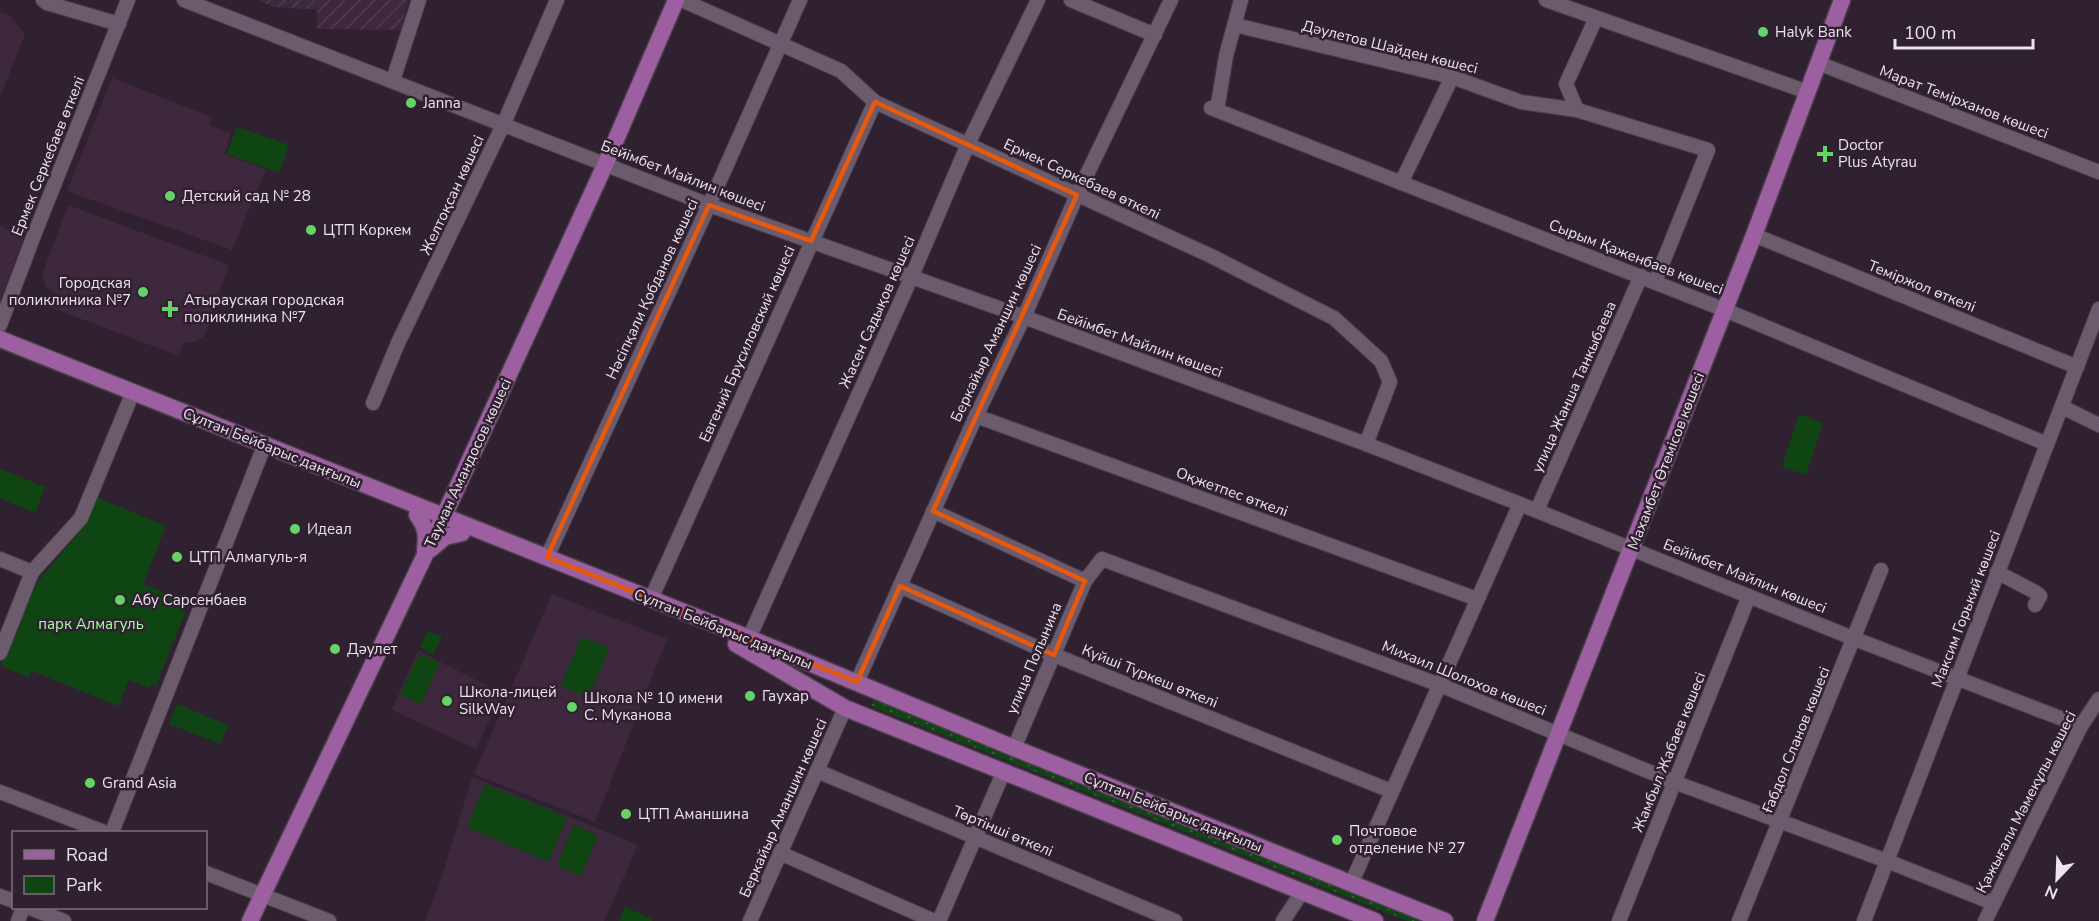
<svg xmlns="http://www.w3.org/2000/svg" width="2099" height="921" font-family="'Nunito Sans',sans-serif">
	<defs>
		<pattern id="industrial-furrows" width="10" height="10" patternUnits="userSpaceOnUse" patternTransform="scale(1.5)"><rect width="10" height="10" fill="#3d283e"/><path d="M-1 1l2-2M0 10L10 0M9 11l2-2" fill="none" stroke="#503d51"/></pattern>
		<pattern id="grass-dots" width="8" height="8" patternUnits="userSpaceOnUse" patternTransform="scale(1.5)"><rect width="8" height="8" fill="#0f4413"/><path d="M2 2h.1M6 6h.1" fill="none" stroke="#325f36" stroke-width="1.8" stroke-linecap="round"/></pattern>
	</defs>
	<rect width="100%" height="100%" fill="#302131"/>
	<g fill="#3d283e">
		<polygon points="0,12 9,15 25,34 0,97"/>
		<polygon points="112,78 212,117 209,125 231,133 224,154 266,169 232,250 67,191"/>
		<polygon points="68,205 229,265 204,337 194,342 183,343 179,356 50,307 55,293 45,286 42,275"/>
		<polygon points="0,225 24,239 0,300"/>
		<polygon points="552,594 667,639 595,822 474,774"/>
		<polygon points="418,651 502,693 476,749 392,710"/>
		<polygon points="472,777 638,845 604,921 425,921 440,883"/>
	</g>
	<polygon fill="url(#industrial-furrows)" points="259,0 408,0 401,30 317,29 317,10 274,7"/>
	<polygon fill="url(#grass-dots)" points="875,698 1433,921 1408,921 871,706"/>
	<g fill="#0f4413">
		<polygon points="237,127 289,145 279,173 227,154"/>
		<polygon points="1799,414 1823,423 1806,475 1782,467"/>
		<polygon points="0,469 45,487 35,513 0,498"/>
		<polygon points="96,497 166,526 143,584 185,601 182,609 186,610 156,686 151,684 149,688 129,680 118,706 32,671 28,677 1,666 37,583 86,524"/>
		<polygon points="428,631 442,637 433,655 420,647"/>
		<polygon points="581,637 609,648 589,698 561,686"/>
		<polygon points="419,654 440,663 421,704 400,695"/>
		<polygon points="177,704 228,725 220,744 169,724"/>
		<polygon points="485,784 567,817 549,862 467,828"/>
		<polygon points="574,825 598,835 581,876 557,866"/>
		<polygon points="625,907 653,919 652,921 619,921"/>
	</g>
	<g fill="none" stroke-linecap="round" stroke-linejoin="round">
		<g stroke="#4b3e4c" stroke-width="16">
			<g id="minor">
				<polyline points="43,0 47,3 119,24"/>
				<polyline points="184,0 709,205 1024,317 1366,444 1520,504 1855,639 2081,726"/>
				<polyline points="682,0 841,71 875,102 1209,255 1334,318 1381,361 1390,382 1366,444"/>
				<polyline points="1071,0 1155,35"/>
				<polyline points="1546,0 1808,92"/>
				<polyline points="1235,25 1452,77 1521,102 1577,110 1708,150 1655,282"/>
				<polyline points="1818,63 2099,172"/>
				<polyline points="393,80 419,0"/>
				<polyline points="1211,108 1725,310 2047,444"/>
				<polyline points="1217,110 1226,56 1241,0"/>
				<polyline points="1577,110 1566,84 1596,18"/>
				<polyline points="1401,183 1452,77"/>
				<polyline points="1754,235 2077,367"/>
				<polyline points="0,325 36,230 128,0"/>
				<polyline points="373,403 398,343 504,123 557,0"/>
				<polyline points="2062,407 2099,425"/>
				<polyline points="976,416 1477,599"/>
				<polyline points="1537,510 1641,276"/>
				<polyline points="933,511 1085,581 1102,559 1440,685 1674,782 1887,861 1993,903"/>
				<polyline points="547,557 709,205 800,0"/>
				<polyline points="0,559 32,572"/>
				<polyline points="1997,572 2035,592 2040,596 2035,605"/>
				<polyline points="900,586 1054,655 1391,791"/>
				<polyline points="651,599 875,102"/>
				<polyline points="749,638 911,278 968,144 1038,0"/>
				<polyline points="0,653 32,572 81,518 133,392"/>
				<polyline points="857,682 976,416 1024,317 1077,195 1171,0"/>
				<polyline points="1014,748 1085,581"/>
				<polyline points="817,771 1175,921"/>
				<polyline points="0,792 104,832"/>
				<polyline points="112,832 265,444"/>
				<polyline points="780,853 934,921"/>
				<polyline points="206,873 329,921"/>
				<polyline points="1351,884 1520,504"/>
				<polyline points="0,896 14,901"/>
				<polyline points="30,908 64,921"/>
				<polyline points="18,921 23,908"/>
				<polyline points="750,921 845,708"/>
				<polyline points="939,921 1004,771"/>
				<polyline points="1283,921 1302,892"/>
				<polyline points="1619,921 1749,596"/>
				<polyline points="1739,921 1881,570"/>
				<polyline points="1864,921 2099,309"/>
				<polyline points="1985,921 2081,726 2099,699"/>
			</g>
		</g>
		<g stroke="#4b3e4c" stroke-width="19">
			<g id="major">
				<polyline points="0,339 749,638 1014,748 1445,921"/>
				<path d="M 417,515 C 426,527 427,535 425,550"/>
				<polyline points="431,549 445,537 462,533"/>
				<polyline points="736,644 845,708 1375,921"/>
				<polyline points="250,921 456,490 605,165 676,0"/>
				<polyline points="1485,921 1754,235 1842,0"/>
			</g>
		</g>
		<use href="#minor" stroke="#6c5a6d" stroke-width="14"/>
		<use href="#major" stroke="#9c5f9f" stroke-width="16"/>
	</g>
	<path fill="none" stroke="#e8590c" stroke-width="4.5" stroke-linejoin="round" d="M 875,102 L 1077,195 L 933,511 L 1085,581 L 1054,655 L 900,586 L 857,682 L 547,557 L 709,205 L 811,241 Z"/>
	<g fill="#65d467" stroke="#302131" stroke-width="2">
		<circle cx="1763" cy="32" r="6"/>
		<circle cx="411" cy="103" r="6"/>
		<path d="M1822 145h6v6h6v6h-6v6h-6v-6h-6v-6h6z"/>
		<circle cx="170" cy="196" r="6"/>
		<circle cx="311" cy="230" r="6"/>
		<circle cx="143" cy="292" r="6"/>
		<path d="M167 300h6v6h6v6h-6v6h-6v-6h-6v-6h6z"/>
		<circle cx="295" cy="529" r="6"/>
		<circle cx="177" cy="557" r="6"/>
		<circle cx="120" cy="600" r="6"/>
		<circle cx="335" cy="649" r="6"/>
		<circle cx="750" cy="696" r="6"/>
		<circle cx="447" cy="701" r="6"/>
		<circle cx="572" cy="707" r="6"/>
		<circle cx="90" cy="783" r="6"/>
		<circle cx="626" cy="814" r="6"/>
		<circle cx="1337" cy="840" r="6"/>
	</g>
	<g text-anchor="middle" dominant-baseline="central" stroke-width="5" stroke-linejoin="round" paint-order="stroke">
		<g font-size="15" fill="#ede2ed" stroke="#302131" text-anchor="start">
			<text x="1775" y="32">Halyk Bank</text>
			<text x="423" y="103">Janna</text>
			<text x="1838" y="145">Doctor<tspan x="1838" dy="17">Plus Atyrau</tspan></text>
			<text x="182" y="196">Детский сад № 28</text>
			<text x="323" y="230">ЦТП Коркем</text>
			<text x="131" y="283" text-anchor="end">Городская<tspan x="131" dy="17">поликлиника №7</tspan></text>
			<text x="184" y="300">Атырауская городская<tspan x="184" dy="17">поликлиника №7</tspan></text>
			<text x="307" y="529">Идеал</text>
			<text x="189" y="557">ЦТП Алмагуль-я</text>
			<text x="132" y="600">Абу Сарсенбаев</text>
			<text x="347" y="649">Дәулет</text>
			<text x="459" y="692">Школа-лицей<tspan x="459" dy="17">SilkWay</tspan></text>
			<text x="762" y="696">Гаухар</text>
			<text x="584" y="698">Школа № 10 имени<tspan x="584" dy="17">С. Муканова</tspan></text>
			<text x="102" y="783">Grand Asia</text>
			<text x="638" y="814">ЦТП Аманшина</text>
			<text x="1349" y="831">Почтовое<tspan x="1349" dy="17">отделение № 27</tspan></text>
		</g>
		<g font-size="15" fill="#ede2ed" stroke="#302131">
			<text transform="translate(1390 47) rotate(14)">Дәулетов Шайден көшесі</text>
			<text transform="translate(1964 102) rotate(21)">Марат Темірханов көшесі</text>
			<text transform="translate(48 156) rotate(-68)">Ермек Серкебаев өткелі</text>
			<text transform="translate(683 176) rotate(21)">Бейімбет Майлин көшесі</text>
			<text transform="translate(1082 179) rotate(25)">Ермек Серкебаев өткелі</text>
			<text transform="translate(452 195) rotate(-65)">Желтоқсан көшесі</text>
			<text transform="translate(1636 257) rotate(21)">Сырым Қаженбаев көшесі</text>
			<text transform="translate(1922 286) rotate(22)">Теміржол өткелі</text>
			<text transform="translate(652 289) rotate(-65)">Нәсіпқали Қобданов көшесі</text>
			<text transform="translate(877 312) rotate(-66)">Жасен Садықов көшесі</text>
			<text transform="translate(996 333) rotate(-65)">Беркайыр Аманшин көшесі</text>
			<text transform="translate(1140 343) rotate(20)">Бейімбет Майлин көшесі</text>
			<text transform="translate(747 344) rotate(-66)">Евгений Брусиловский көшесі</text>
			<text transform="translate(1574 387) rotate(-66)">улица Жанша Танкыбаева</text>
			<text transform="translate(272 448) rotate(22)">Сұлтан Бейбарыс даңғылы</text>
			<text transform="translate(1666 461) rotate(-69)">Махамбет Өтемісов көшесі</text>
			<text transform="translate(468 463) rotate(-65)">Тауман Амандосов көшесі</text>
			<text transform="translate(1232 492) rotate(20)">Оқжетпес өткелі</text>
			<text transform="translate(1745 576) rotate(22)">Бейімбет Майлин көшесі</text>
			<text transform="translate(1966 609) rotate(-69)">Максим Горький көшесі</text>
			<text transform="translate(723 629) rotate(22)">Сұлтан Бейбарыс даңғылы</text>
			<text transform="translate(1034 658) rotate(-67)">улица Полынина</text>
			<text transform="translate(1150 676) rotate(22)">Күйші Түркеш өткелі</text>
			<text transform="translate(1464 678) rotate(22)">Михаил Шолохов көшесі</text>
			<text transform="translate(1796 740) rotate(-68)">Ғабдол Сланов көшесі</text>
			<text transform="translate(1669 752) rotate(-68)">Жамбыл Жабаев көшесі</text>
			<text transform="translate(2026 802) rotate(-63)">Қажығали Мәмекұлы көшесі</text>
			<text transform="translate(783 808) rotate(-66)">Беркайыр Аманшин көшесі</text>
			<text transform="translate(1173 812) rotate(22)">Сұлтан Бейбарыс даңғылы</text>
			<text transform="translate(1003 831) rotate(23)">Төртінші өткелі</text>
		</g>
		<g font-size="15" fill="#a4fea3" stroke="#302131">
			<text x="91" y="624">парк Алмагуль</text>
		</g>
	</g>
	<rect x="12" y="831" width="195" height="78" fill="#302131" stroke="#7c6e7c" stroke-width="1.5"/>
	<rect x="24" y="850" width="30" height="9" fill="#9c5f9f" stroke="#7c6e7c" stroke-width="1.5"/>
	<text x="66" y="861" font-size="18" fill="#ede2ed">Road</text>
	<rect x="24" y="876" width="30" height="18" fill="#0f4413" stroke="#7c6e7c" stroke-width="1.5"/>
	<text x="66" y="891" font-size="18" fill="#ede2ed">Park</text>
	<g transform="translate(2057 879) rotate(203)" stroke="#302131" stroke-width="4.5" paint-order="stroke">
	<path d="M0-4.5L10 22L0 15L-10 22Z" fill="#ede2ed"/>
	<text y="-9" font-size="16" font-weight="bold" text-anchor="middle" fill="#ede2ed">N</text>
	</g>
	<path d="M1895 39v9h138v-9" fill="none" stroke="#ede2ed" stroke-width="3"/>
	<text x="1904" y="39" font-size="18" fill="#ede2ed" stroke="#302131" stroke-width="4.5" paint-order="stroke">100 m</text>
</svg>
